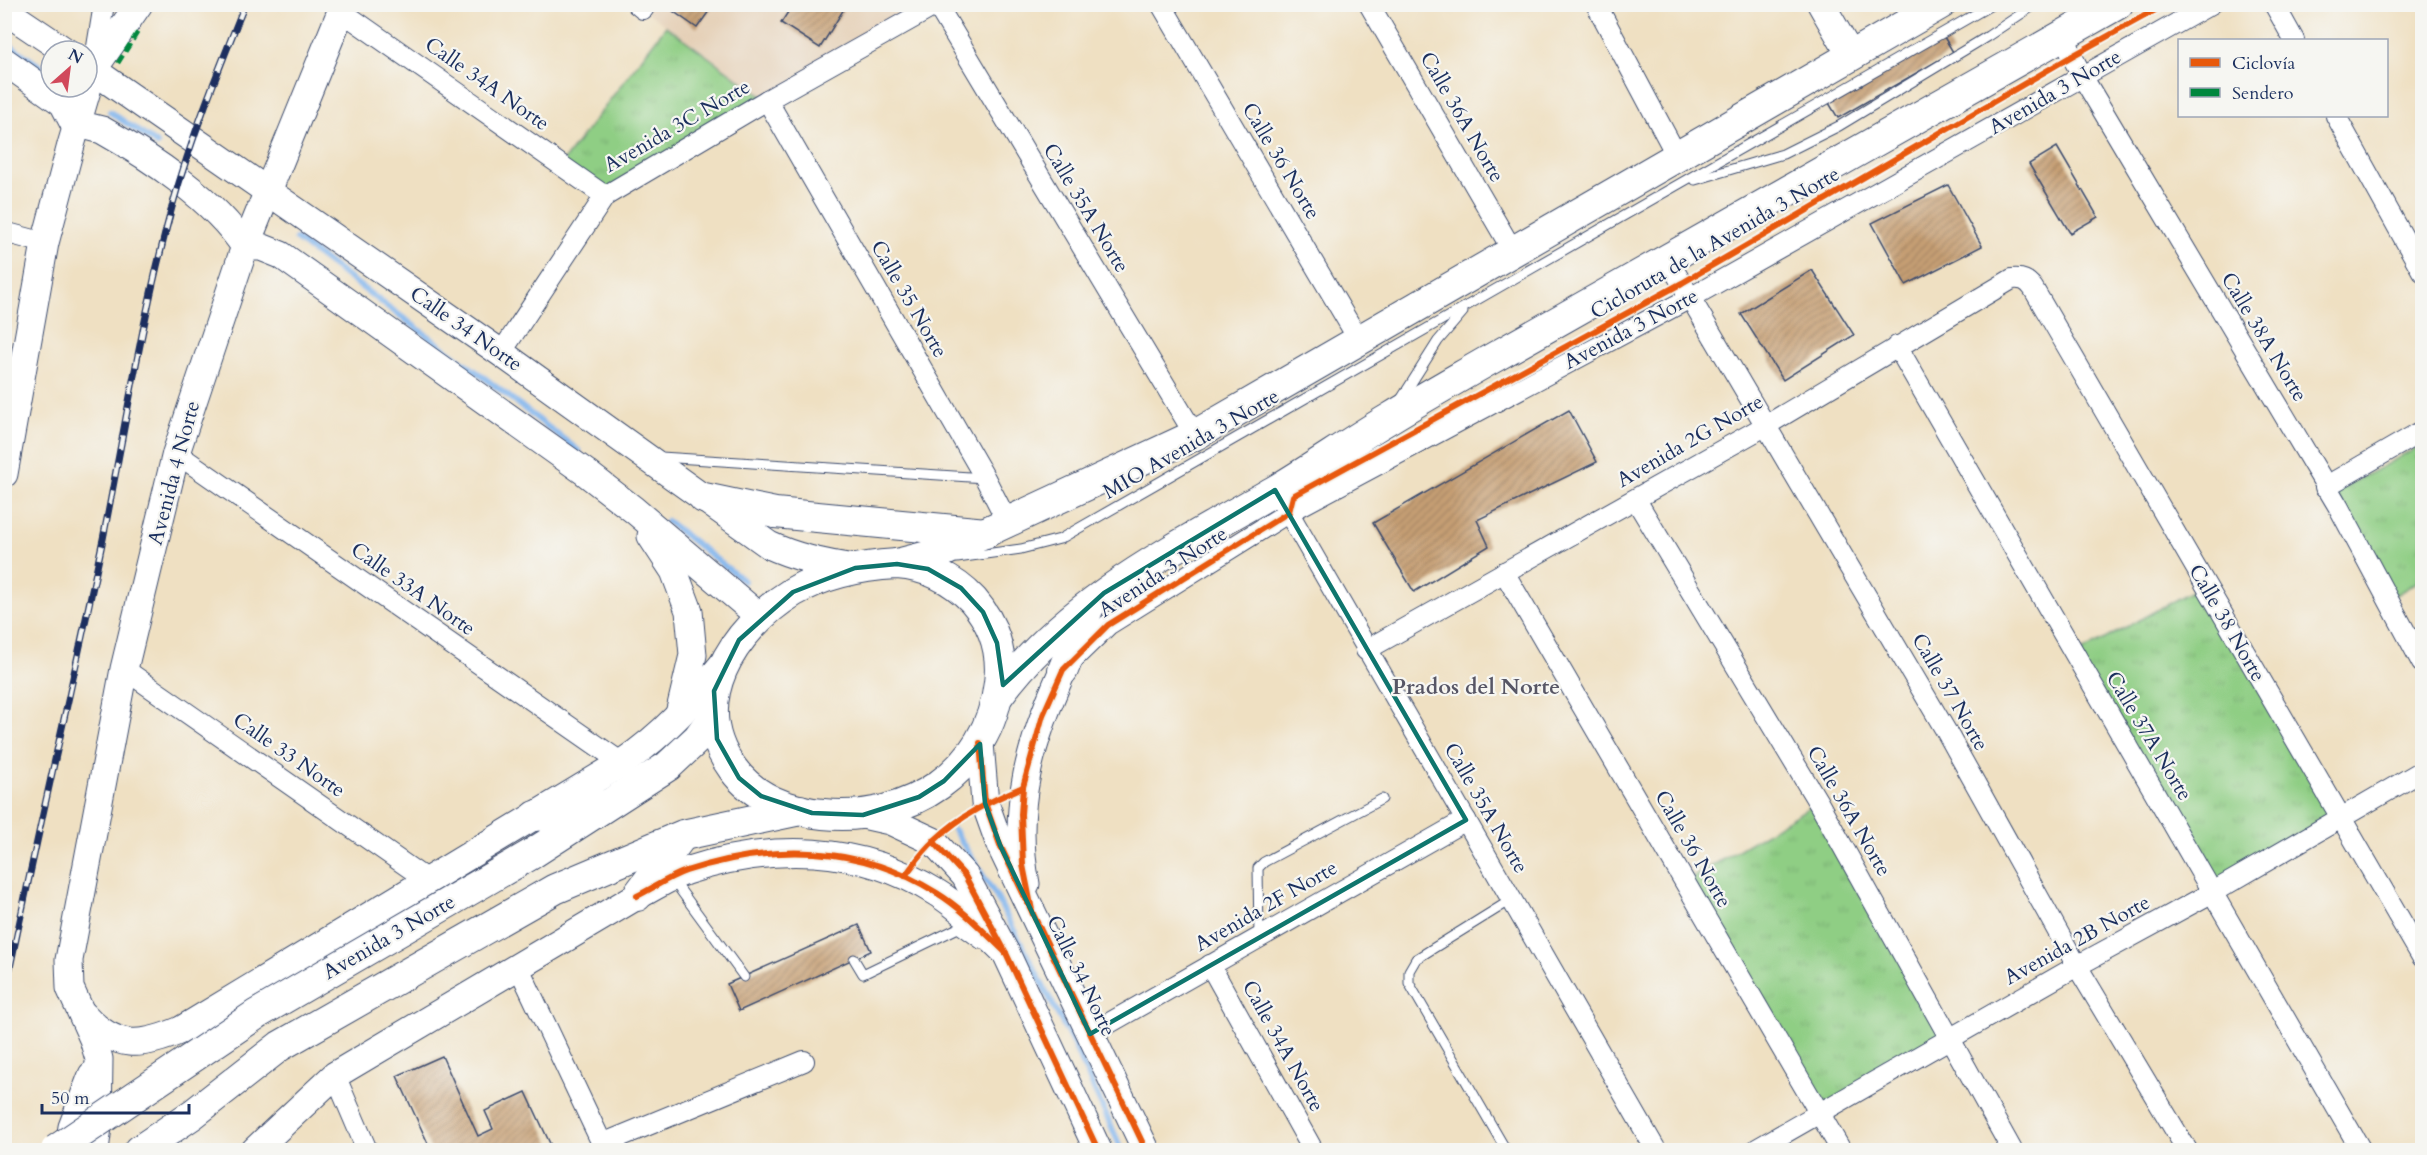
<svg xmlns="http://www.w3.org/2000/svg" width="2427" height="1155" font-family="Cardo,serif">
	<defs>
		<pattern id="grass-tufts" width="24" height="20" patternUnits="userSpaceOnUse" patternTransform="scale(1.5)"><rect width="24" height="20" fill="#8fce84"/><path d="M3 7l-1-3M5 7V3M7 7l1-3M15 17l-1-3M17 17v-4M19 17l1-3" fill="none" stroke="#7bb174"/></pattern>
		<pattern id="building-hatch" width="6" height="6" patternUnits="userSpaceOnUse" patternTransform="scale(1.5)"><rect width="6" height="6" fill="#c69f73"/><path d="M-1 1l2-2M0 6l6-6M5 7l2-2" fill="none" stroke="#a08262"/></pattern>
	</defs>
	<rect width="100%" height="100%" fill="#f6f6f2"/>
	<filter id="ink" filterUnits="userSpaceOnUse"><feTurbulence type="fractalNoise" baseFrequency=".0167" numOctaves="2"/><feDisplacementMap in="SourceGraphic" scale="12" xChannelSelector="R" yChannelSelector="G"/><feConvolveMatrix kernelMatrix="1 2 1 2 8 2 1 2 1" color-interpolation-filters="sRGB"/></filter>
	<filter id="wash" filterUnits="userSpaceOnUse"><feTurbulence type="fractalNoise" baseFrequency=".008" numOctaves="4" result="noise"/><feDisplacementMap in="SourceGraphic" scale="24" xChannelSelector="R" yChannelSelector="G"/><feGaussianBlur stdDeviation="1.35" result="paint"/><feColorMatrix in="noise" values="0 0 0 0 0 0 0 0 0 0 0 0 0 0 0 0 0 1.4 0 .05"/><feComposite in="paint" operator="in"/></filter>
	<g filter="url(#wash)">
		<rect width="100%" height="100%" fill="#efe0c2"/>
		<polygon fill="#e5d0b7" points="646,4 938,5 767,100 643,9"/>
		<g fill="url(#grass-tufts)" stroke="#557e71" stroke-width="1.5">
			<polygon points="666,26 767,100 605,196 561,164"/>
			<polygon points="2422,445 2422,579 2394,596 2335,492"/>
			<polygon points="2204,584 2341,818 2213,892 2074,656"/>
			<polygon points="1818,802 1949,1041 1819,1112 1685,882"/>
		</g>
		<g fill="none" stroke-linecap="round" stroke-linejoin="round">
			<g stroke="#7fb4ed" stroke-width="6">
				<polyline points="4,41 51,74"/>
				<polyline points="110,112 157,144"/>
				<polyline points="296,239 486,379 579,451"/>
				<polyline points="667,521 744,581"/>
				<polyline points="954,830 996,896 1073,1043 1122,1150"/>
			</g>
		</g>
		<g id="blocks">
			<g fill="url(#building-hatch)">
				<polygon points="673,4 714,4 697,28 670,9"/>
				<polygon points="793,4 847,4 820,48 781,23"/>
				<polygon points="1944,37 1953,52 1838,118 1829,103"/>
				<polygon points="2057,147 2098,217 2070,233 2029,164"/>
				<polygon points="1948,185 1982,246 1906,285 1872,223"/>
				<polygon points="1812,270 1854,335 1783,380 1741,314"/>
				<polygon points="1569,410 1597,462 1477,520 1489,546 1414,592 1373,523"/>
				<polygon points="859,925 871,951 739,1011 727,984"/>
				<polygon points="442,1056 478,1136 493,1129 485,1111 526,1092 553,1150 431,1150 397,1076"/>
			</g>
		</g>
	</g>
	<g filter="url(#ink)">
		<use href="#blocks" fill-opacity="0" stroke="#3b4a6d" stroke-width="1.5"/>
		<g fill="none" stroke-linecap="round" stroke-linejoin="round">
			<g stroke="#3b4a6d" stroke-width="11">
				<g id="lane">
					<polyline points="1695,180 1783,154 1839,126 1988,36 2036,4"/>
					<polyline points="1400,401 1438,341 1463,312"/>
					<polyline points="661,457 985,478"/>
					<polyline points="957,558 1021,549 1060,539 1993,4"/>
					<polyline points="673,880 744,977"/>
					<polyline points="1259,938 1258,868 1264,862 1382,799"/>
					<polyline points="854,959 863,974 958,928 980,944"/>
					<polyline points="1506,1150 1409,983 1409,971 1416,959 1511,900"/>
				</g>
			</g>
			<g stroke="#3b4a6d" stroke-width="22">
				<g id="street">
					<polyline points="637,4 643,9 646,4"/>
					<polyline points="1161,4 1360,342"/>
					<polyline points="1369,4 1514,253"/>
					<polyline points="1596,4 1678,158"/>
					<polyline points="2274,4 2294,40"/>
					<polyline points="937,5 1195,435"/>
					<polyline points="341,11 605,196"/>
					<polyline points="2065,35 2072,56 2082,76 2338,506 2422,663"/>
					<polyline points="94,65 104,4"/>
					<polyline points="767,100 985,478 1008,523"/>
					<polyline points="2336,116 2422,271"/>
					<polyline points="4,232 45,243"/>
					<polyline points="1668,260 1946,731 2077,966 2187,1150"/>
					<polyline points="1897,346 2361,1150"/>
					<polyline points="501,353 605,196 767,100 938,4"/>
					<polyline points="176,453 622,763"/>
					<polyline points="2325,487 2422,431"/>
					<polyline points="1636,500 1818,802 2012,1150"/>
					<polyline points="1283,503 1656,1150"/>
					<polyline points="1504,572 1841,1150"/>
					<path d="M 1366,650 L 1765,426 L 2012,279 C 2022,278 2027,280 2033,288 L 2422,957"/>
					<polyline points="1073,659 1108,625 1289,512 1690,298 2211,4"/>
					<polyline points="124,669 427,880"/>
					<polyline points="1210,965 1313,1150"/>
					<polyline points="519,968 605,1150"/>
					<polyline points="1090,1034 1466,820"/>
					<polyline points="328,1084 335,1075 367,1150"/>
					<polyline points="602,1144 804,1061"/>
					<polyline points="1755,1150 2077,966 2213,892 2422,771"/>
				</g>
			</g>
			<g stroke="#3b4a6d" stroke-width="29">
				<g id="secondary">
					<polyline points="1821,4 1851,56"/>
					<polyline points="4,10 65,51"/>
					<path d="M 4,61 L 63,103 L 76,128 L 86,126 L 102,130 C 150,157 215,200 245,247 L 261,247 L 281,255 L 585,472 L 634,510 L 760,617"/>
					<path d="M 87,66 L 501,353 L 769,545 C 797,558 825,564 855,568"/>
					<polyline points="4,474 45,243 71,145 93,70 139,4"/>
					<polyline points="651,536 674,571 689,611 693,655 679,714"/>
					<polyline points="980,743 985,803 1000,845 1146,1150"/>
					<polyline points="863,815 890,821 933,841 965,876 1006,953 1098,1150"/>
					<path d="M 1026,884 C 1011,806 1031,741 1063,670"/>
					<path d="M 84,1015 C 115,1050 142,1047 181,1030 L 622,763 C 666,733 689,705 723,664"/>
					<polyline points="68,1150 72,1127 92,1075"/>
					<polyline points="95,1150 98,1127 99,1059 93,1039 70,988 69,960 124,669 176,453 242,255 344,4"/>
					<path d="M 255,1150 L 335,1075 L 637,896 C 653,888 669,877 686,871 C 771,843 859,844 937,893 C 963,909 984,932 1006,953"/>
				</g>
			</g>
			<g stroke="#3b4a6d" stroke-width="32">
				<g id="primary">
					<polyline points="704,498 775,513 986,533"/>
					<polyline points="897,564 943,552 1195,435 1941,4"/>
					<path d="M 897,564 C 926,566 953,579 973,600 C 993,623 1003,652 999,683 C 989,771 908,823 823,814 C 789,811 754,798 733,769 C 684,703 733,629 793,592 C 825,573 861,566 897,564 Z"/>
					<polyline points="1063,670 1088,609"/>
					<path d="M 998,696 C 1067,601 1175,548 1274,491 C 1313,468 1351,441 1390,418 C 1421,399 1453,381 1484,363 L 2118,4"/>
					<polyline points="536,816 597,804"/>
					<polyline points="530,855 668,766 698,738 713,717"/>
					<polyline points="637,896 682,836"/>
					<polyline points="140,1150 193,1114 280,1046 555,889 683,835 800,810"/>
				</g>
			</g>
			<use href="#lane" stroke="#fff" stroke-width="9"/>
			<use href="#street" stroke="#fff" stroke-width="20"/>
			<use href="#secondary" stroke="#fff" stroke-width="27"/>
			<use href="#primary" stroke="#fff" stroke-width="30"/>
			<g stroke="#1b2f5e" stroke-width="7">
				<path id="rail" d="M 4,997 C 35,844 71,692 103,539 C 125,428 142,317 172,207 C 191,138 218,71 245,4"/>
			</g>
			<use href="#rail" stroke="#f6f6f2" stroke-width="4.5" stroke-dasharray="14" stroke-linecap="butt"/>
			<g stroke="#3b4a6d" stroke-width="32" stroke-linecap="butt">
				<polyline id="primary-bridge" points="56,1150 257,1014 530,855"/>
			</g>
			<use href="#primary-bridge" stroke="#fff" stroke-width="30"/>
			<polyline stroke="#00873e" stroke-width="4.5" stroke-dasharray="9 4.5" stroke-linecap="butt" points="118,63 139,30"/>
			<g stroke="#f6f6f2" stroke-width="10">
				<g id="cycleway">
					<polyline points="980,743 985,803 1000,845 1146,1150"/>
					<polyline points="933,841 965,876 1006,953 1098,1150"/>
					<path d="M 905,876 C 914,864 923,850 935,840 C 961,815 990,801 1023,787"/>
					<path d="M 637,896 C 653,888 669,877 686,871 C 771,843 859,844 937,893 C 963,909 984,932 1006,953"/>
					<polyline points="1033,915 1023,865 1021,814 1023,787 1043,715 1063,670 1108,625 1289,512 1293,496 1682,283 2072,56 2166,4"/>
				</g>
			</g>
			<use href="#cycleway" stroke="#e8590c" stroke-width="6"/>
		</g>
	</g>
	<path fill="none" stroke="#0f766e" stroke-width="4.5" stroke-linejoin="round" d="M 1275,490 L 1466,820 L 1090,1034 L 1000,845 L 985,803 L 980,744 L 944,781 L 919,797 L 863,815 L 812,813 L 761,796 L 739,778 L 717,739 L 714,691 L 739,640 L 793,592 L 855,568 L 897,564 L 928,569 L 961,588 L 983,612 L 997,643 L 1003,685 L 1104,593 Z"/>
	<g text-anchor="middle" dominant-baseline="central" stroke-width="4.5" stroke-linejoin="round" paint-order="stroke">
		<g font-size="21" fill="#1b2f5e" stroke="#f6f6f2">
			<text transform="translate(487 84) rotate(35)">Calle 34A Norte</text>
			<text transform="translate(2055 92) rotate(-30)">Avenida 3 Norte</text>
			<text transform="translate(1462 117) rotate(60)">Calle 36A Norte</text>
			<text transform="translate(677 126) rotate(-30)">Avenida 3C Norte</text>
			<text transform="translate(1281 161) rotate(59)">Calle 36 Norte</text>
			<text transform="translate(1086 208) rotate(59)">Calle 35A Norte</text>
			<text transform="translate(1715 243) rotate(-30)">Cicloruta de la Avenida 3 Norte</text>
			<text transform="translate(909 299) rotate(60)">Calle 35 Norte</text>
			<text transform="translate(466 329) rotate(35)">Calle 34 Norte</text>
			<text transform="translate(1631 329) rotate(-28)">Avenida 3 Norte</text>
			<text transform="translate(2264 337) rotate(59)">Calle 38A Norte</text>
			<text transform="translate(1690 441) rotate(-30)">Avenida 2G Norte</text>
			<text transform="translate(1191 444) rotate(-30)">MIO Avenida 3 Norte</text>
			<text transform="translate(174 473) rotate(-75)">Avenida 4 Norte</text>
			<text transform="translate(1163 572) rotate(-33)">Avenida 3 Norte</text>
			<text transform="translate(413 589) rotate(35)">Calle 33A Norte</text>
			<text transform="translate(2227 623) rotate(60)">Calle 38 Norte</text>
			<text transform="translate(1950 692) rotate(60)">Calle 37 Norte</text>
			<text transform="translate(2149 736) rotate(59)">Calle 37A Norte</text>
			<text transform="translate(289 755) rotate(35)">Calle 33 Norte</text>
			<text transform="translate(1486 808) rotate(60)">Calle 35A Norte</text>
			<text transform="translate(1849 811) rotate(60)">Calle 36A Norte</text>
			<text transform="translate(1693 849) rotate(60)">Calle 36 Norte</text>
			<text transform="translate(1266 906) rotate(-30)">Avenida 2F Norte</text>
			<text transform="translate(389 937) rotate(-30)">Avenida 3 Norte</text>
			<text transform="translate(2077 940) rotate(-29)">Avenida 2B Norte</text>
			<text transform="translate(1081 976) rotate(64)">Calle 34 Norte</text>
			<text transform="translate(1283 1046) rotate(61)">Calle 34A Norte</text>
		</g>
		<g font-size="22" font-weight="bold" fill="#575665" stroke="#f6f6f2">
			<text x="1476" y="687">Prados del Norte</text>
		</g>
	</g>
	<rect width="2427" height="1155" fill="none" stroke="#f6f6f2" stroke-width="24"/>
	<rect x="2178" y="39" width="210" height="78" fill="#f6f6f2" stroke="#9ea6b7" stroke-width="1.5"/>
	<rect x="2190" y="58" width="30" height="9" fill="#e8590c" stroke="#9ea6b7" stroke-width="1.5"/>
	<text x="2232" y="69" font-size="18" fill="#1b2f5e">Ciclovía</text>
	<rect x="2190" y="88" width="30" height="9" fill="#00873e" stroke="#9ea6b7" stroke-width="1.5"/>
	<text x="2232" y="99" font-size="18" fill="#1b2f5e">Sendero</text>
	<g transform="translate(69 69) rotate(28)"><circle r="28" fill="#f6f6f2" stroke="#9ea6b7" stroke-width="1.5"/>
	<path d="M0-4.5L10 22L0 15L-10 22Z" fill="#d1495b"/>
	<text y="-9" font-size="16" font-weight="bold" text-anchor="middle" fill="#1b2f5e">N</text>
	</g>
	<path d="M42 1104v9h147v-9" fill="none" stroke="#1b2f5e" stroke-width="3"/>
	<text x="51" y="1104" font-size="18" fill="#1b2f5e" stroke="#f6f6f2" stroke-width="4.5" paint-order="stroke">50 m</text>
</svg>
